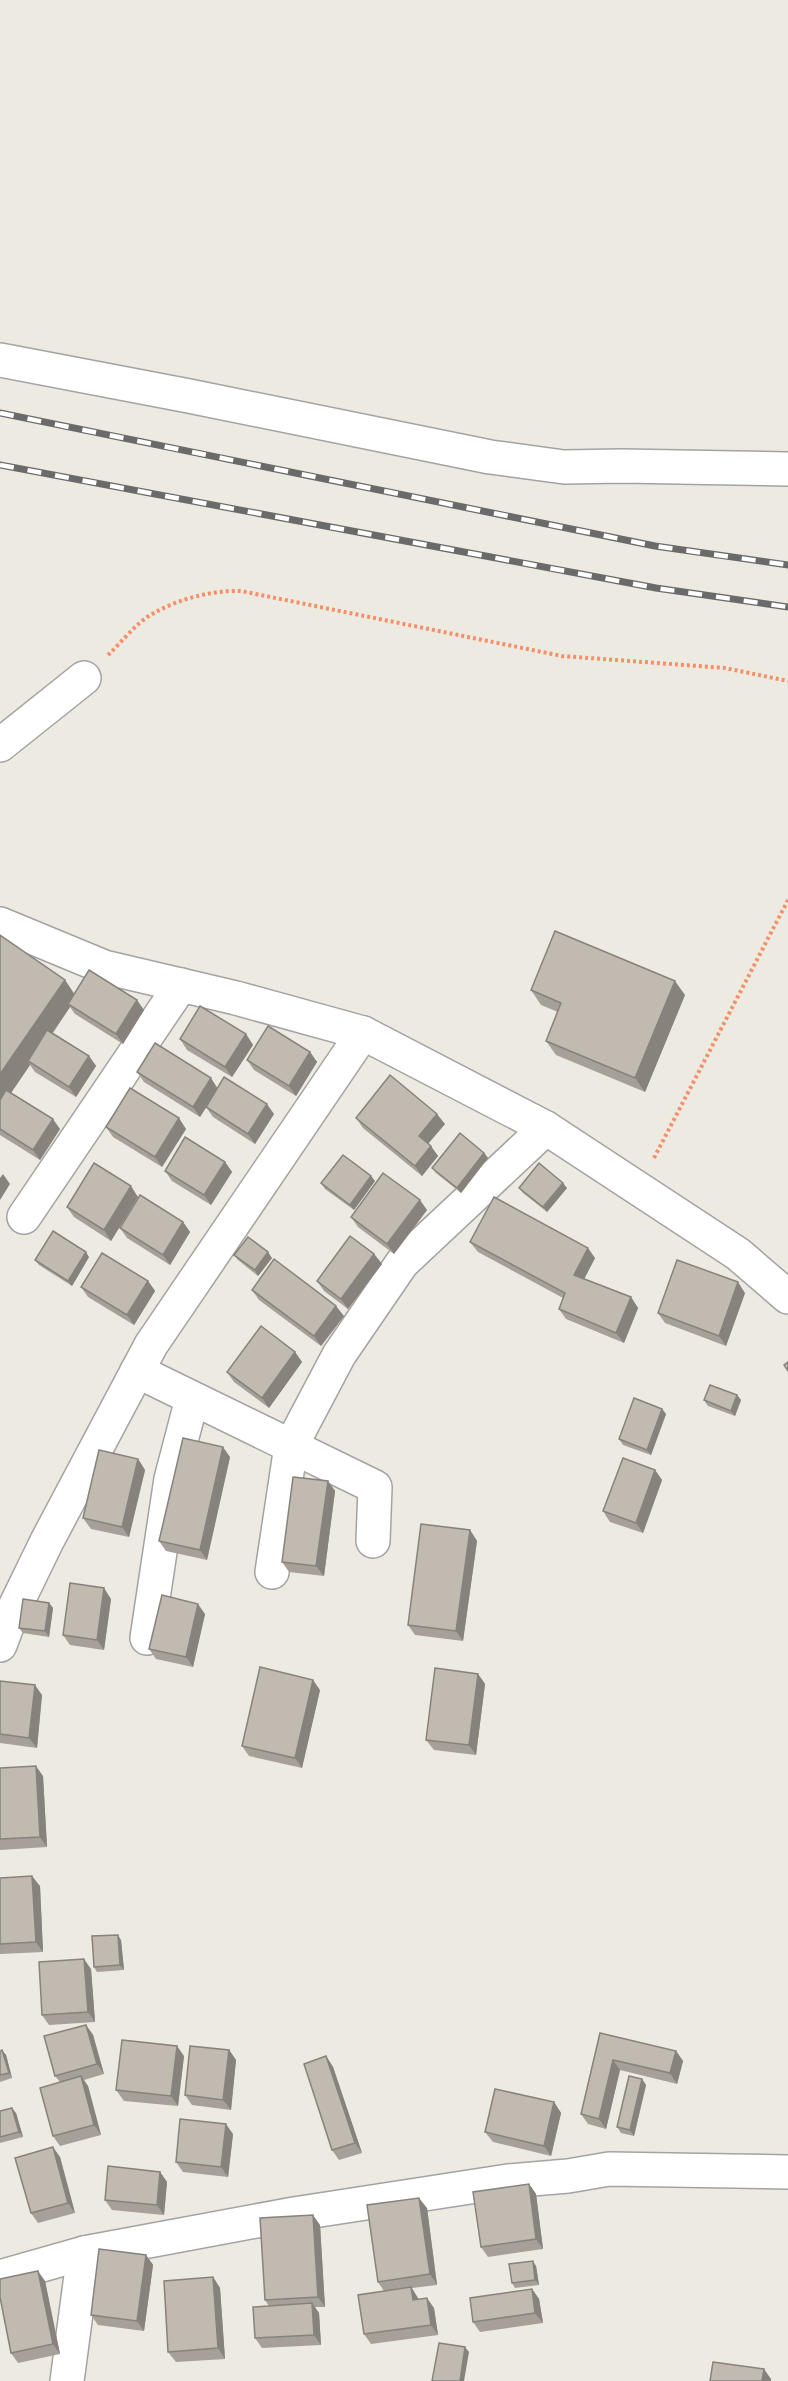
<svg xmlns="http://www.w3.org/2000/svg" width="788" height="2381" font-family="'Alegreya Sans',sans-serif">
	<rect width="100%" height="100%" fill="#edebe1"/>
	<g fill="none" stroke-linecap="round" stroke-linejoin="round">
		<g stroke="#a3a3a3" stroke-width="36">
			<g id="minor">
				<polyline points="0,360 189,396 490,457 564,467 622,466 788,469"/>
				<polyline points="0,745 84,678"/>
				<polyline points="0,924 104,967 236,998 363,1033 546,1128 738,1254 788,1297"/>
				<polyline points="24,1217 181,985"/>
				<polyline points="137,1371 375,1487 373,1541"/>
				<polyline points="272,1572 291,1446 339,1355 402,1263 546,1128"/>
				<polyline points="147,1638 171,1479 192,1399"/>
				<polyline points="0,1645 12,1613 47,1541 151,1345 363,1033"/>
				<polyline points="0,2277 84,2253 294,2214 508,2181 568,2176 609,2169 788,2172"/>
				<polyline points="67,2381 84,2253"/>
			</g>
		</g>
		<g stroke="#f58f6a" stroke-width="4" stroke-dasharray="3 3" stroke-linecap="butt">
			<path d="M 108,655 C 122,642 136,623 152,614 C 178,599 212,590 241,591 L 562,656 L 725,668 L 788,681"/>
			<polyline points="654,1158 788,900"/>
		</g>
		<use href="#minor" stroke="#fff" stroke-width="33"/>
		<g stroke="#6a6a6a" stroke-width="7">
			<g id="rail">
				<polyline points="0,413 655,546 788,565"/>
				<polyline points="0,465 656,588 788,607"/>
			</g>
		</g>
		<use href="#rail" stroke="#fff" stroke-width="4.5" stroke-dasharray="14" stroke-linecap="butt"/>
	</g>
	<g fill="#a6a098">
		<polygon points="0,935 65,980 74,994 144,1010 123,1044 75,1014 70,1007 53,1033 89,1056 96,1066 76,1097 35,1072 30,1065 11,1093 60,1129 40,1160 0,1135"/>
		<polygon points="531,990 685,995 645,1092 556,1055 546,1041 558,1012 541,1005"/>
		<polygon points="246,1034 253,1045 232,1077 187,1050 180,1039"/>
		<polygon points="310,1052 317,1062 296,1096 254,1070 247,1060"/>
		<polygon points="137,1072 217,1088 274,1114 255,1144 213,1117 206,1107 200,1117 144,1082"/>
		<polygon points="356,1118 445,1124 428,1144 438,1156 422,1176 363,1128"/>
		<polygon points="106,1127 186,1129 162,1167 113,1137"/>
		<polygon points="484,1153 488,1158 461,1193 436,1173 432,1168"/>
		<polygon points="225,1162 232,1172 211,1205 172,1181 165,1171"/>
		<polygon points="371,1176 375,1181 354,1210 325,1189 321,1183"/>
		<polygon points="519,1188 567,1188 547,1212 523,1193"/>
		<polygon points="138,1197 111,1241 74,1217 67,1207"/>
		<polygon points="427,1210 394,1254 358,1227 351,1217"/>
		<polygon points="183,1222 190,1232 170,1265 127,1238 120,1228"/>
		<polygon points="470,1242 595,1258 584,1279 631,1297 638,1308 624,1343 566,1319 559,1309 563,1298 478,1252"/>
		<polygon points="374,1254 382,1264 348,1309 324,1291 317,1281"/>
		<polygon points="234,1255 272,1258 258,1276 238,1260"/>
		<polygon points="89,1257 72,1286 39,1265 35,1260"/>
		<polygon points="148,1281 155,1291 134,1325 88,1297 81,1287"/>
		<polygon points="252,1290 344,1316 321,1346 259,1300"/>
		<polygon points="745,1293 726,1346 665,1323 658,1313"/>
		<polygon points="295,1352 302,1362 269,1408 234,1382 227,1372"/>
		<polygon points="737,1395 741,1400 735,1416 708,1406 704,1400"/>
		<polygon points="662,1409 666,1414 651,1455 623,1445 619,1439"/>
		<polygon points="230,1457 207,1560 166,1551 159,1541"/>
		<polygon points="138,1459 145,1470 129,1537 91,1529 83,1518"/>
		<polygon points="655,1470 662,1480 643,1533 610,1522 603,1511"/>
		<polygon points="328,1481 335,1491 324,1576 289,1572 282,1562"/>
		<polygon points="470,1530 477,1541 463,1641 415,1635 408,1625"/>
		<polygon points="111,1599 104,1650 70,1645 63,1635"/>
		<polygon points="49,1603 53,1608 49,1637 23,1633 19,1628"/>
		<polygon points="205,1614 193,1667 156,1659 149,1649"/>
		<polygon points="478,1674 485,1684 476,1755 434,1750 426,1740"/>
		<polygon points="0,1681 42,1695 37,1748 0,1743"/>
		<polygon points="320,1690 302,1768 249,1756 242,1746"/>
		<polygon points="0,1768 43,1776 47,1847 0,1850"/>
		<polygon points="0,1878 40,1886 43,1952 0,1954"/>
		<polygon points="121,1940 124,1970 97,1972 94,1967"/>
		<polygon points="91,1969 95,2022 49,2025 42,2015"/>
		<polygon points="86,2025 93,2035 104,2074 84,2080 88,2086 101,2135 60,2146 53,2136 60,2082 55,2076"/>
		<polygon points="600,2033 676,2051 683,2061 677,2084 620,2070 606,2129 588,2124 581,2114"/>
		<polygon points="229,2050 236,2060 231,2110 192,2105 185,2095"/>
		<polygon points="0,2051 6,2055 12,2078 0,2082"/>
		<polygon points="184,2056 178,2106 124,2101 116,2090"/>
		<polygon points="326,2056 333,2067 362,2153 339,2160 332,2150"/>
		<polygon points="642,2079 646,2085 634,2136 621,2133 617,2127"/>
		<polygon points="554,2102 561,2113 551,2156 493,2142 485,2132"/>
		<polygon points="0,2111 16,2113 23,2137 0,2143"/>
		<polygon points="233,2134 228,2177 183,2172 176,2162"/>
		<polygon points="60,2157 75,2213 38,2223 31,2213"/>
		<polygon points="160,2172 167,2182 164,2215 112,2210 105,2200"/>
		<polygon points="529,2184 536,2194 543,2249 488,2257 481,2247"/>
		<polygon points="427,2208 437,2285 412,2288 418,2299 434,2308 438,2335 371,2344 364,2334 384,2291 378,2282"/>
		<polygon points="320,2225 325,2307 315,2307 319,2313 321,2345 262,2348 255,2338 269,2306 265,2300"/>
		<polygon points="146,2255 153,2265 144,2331 98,2325 91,2315"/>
		<polygon points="536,2266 539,2285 515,2288 512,2283"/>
		<polygon points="213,2277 220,2288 225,2359 176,2362 168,2352"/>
		<polygon points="45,2281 60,2354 18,2363 11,2353"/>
		<polygon points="532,2289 539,2299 543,2323 480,2332 473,2322"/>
	</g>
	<g fill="#87827c">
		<polygon points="65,980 77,998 68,1004 70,1007 31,1064 28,1061 30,1065 0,1109 0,1074"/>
		<polygon points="675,981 685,995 645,1092 635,1078"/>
		<polygon points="137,1000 144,1010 123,1044 116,1034"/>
		<polygon points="246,1034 253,1045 232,1077 225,1067"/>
		<polygon points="310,1052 317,1062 296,1096 289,1086"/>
		<polygon points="89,1056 96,1066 76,1097 69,1087"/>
		<polygon points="211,1078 218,1089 200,1117 193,1107"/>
		<polygon points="267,1104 274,1114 255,1144 248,1134"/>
		<polygon points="437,1114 445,1124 426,1146 419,1136"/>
		<polygon points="179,1118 186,1129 162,1167 155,1157"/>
		<polygon points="53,1119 60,1129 40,1160 33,1150"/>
		<polygon points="431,1146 438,1156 422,1176 415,1166"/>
		<polygon points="484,1153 488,1158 461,1193 457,1188"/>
		<polygon points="225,1162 232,1172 211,1205 204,1195"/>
		<polygon points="3,1174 10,1184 0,1200 0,1178"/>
		<polygon points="371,1176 375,1181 354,1210 350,1205"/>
		<polygon points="563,1183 567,1188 547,1212 543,1207"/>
		<polygon points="131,1186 138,1197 111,1241 104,1230"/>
		<polygon points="420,1200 427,1210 394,1254 387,1244"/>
		<polygon points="183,1222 190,1232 170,1265 163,1255"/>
		<polygon points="588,1248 595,1258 581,1285 574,1275"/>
		<polygon points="86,1252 89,1257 72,1286 68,1281"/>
		<polygon points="268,1252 272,1258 258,1276 255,1270"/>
		<polygon points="374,1254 382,1264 348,1309 341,1299"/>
		<polygon points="148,1281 155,1291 134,1325 127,1315"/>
		<polygon points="738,1282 745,1293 726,1346 719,1336"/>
		<polygon points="631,1297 638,1308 624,1343 616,1333"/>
		<polygon points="336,1306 344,1316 321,1346 314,1336"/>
		<polygon points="295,1352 302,1362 269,1408 262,1398"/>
		<polygon points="737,1395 741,1400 735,1416 731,1411"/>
		<polygon points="662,1409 666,1414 651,1455 647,1450"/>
		<polygon points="223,1447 230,1457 207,1560 200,1550"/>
		<polygon points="138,1459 145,1470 129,1537 122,1527"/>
		<polygon points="655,1470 662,1480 643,1533 636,1523"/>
		<polygon points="328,1481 335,1491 324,1576 316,1566"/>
		<polygon points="470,1530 477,1541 463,1641 456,1631"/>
		<polygon points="104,1588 111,1599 104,1650 97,1640"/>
		<polygon points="49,1603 53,1608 49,1637 45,1631"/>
		<polygon points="198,1604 205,1614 193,1667 186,1657"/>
		<polygon points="478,1674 485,1684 476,1755 469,1745"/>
		<polygon points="313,1680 320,1690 302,1768 295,1758"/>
		<polygon points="35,1685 42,1695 37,1748 29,1738"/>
		<polygon points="36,1766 43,1776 47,1847 40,1837"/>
		<polygon points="32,1876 40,1886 43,1952 36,1942"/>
		<polygon points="118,1935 121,1940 124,1970 120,1965"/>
		<polygon points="84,1959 91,1969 95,2022 88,2012"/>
		<polygon points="86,2025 93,2035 104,2074 97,2064"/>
		<polygon points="177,2046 184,2056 178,2106 171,2096"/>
		<polygon points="2,2050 6,2055 12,2078 9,2073"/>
		<polygon points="229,2050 236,2060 231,2110 223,2100"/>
		<polygon points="676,2051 683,2061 677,2084 670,2073"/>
		<polygon points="326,2056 333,2067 362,2153 355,2143"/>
		<polygon points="613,2060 620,2070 606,2129 599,2119"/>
		<polygon points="81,2076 88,2086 101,2135 94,2125"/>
		<polygon points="642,2079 646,2085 634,2136 630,2130"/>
		<polygon points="554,2102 561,2113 551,2156 544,2146"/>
		<polygon points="12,2108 16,2113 23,2137 19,2132"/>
		<polygon points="226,2124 233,2134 228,2177 221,2167"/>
		<polygon points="53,2147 60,2157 75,2213 68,2203"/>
		<polygon points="160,2172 167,2182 164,2215 157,2205"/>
		<polygon points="529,2184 536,2194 543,2249 536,2239"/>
		<polygon points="419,2198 427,2208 437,2285 430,2274"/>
		<polygon points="313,2215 320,2225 325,2307 318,2297"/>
		<polygon points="146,2255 153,2265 144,2331 137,2321"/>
		<polygon points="533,2261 536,2266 539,2285 535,2280"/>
		<polygon points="38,2271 45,2281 60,2354 53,2344"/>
		<polygon points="213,2277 220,2288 225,2359 218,2348"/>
		<polygon points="411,2287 418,2298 420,2310 413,2300"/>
		<polygon points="532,2289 539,2299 543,2323 535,2313"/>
		<polygon points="427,2298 434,2308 438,2335 431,2325"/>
		<polygon points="312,2303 319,2313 321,2345 314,2335"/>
		<polygon points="465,2347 469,2352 464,2381 460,2381"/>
		<polygon points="764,2369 771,2379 771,2381 762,2381"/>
	</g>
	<g fill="#c1bab1" stroke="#87827c" stroke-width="1.5">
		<polygon points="555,931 675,981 635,1078 546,1041 561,1003 531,990"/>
		<polygon points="0,935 65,980 0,1074"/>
		<polygon points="89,970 137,1000 116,1034 68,1004"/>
		<polygon points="200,1006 246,1034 225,1067 180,1039"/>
		<polygon points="268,1026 310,1052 289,1086 247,1060"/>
		<polygon points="47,1030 89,1056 69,1087 28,1061"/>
		<polygon points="155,1043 211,1078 193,1107 137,1072"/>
		<polygon points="390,1075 437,1114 419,1136 431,1146 415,1166 356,1118"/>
		<polygon points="224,1077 267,1104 248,1134 206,1107"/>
		<polygon points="130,1088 179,1118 155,1157 106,1127"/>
		<polygon points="6,1090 53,1119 33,1150 0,1129 0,1100"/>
		<polygon points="460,1133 484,1153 457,1188 432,1168"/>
		<polygon points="185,1137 225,1162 204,1195 165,1171"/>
		<polygon points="343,1155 371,1176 350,1205 321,1183"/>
		<polygon points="94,1163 131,1186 104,1230 67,1207"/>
		<polygon points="539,1163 563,1183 543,1207 519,1188"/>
		<polygon points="383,1173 420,1200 387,1244 351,1217"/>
		<polygon points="140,1195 183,1222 163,1255 120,1228"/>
		<polygon points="494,1197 588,1248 574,1275 631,1297 616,1333 559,1309 565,1293 470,1242"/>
		<polygon points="53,1231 86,1252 68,1281 35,1260"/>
		<polygon points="350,1236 374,1254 341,1299 317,1281"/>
		<polygon points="248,1237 268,1252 255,1270 234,1255"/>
		<polygon points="102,1253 148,1281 127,1315 81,1287"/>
		<polygon points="274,1259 336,1306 314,1336 252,1290"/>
		<polygon points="677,1260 738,1282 719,1336 658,1313"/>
		<polygon points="261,1326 295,1352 262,1398 227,1372"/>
		<polygon points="788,1362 788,1371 784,1365"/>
		<polygon points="710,1385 737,1395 731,1411 704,1400"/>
		<polygon points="634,1398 662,1409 647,1450 619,1439"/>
		<polygon points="183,1438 223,1447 200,1550 159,1541"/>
		<polygon points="99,1450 138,1459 122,1527 83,1518"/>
		<polygon points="623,1458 655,1470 636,1523 603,1511"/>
		<polygon points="293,1477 328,1481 316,1566 282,1562"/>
		<polygon points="421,1524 470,1530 456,1631 408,1625"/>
		<polygon points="70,1583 104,1588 97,1640 63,1635"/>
		<polygon points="162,1595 198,1604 186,1657 149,1649"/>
		<polygon points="23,1599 49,1603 45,1631 19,1628"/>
		<polygon points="260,1667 313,1680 295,1758 242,1746"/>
		<polygon points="435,1668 478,1674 469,1745 426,1740"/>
		<polygon points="0,1681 35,1685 29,1738 0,1734"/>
		<polygon points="36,1766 40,1837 0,1839 0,1768"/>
		<polygon points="32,1876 36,1942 0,1944 0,1878"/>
		<polygon points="118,1935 120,1965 94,1967 92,1936"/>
		<polygon points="84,1959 88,2012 42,2015 39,1962"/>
		<polygon points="86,2025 97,2064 55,2076 44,2036"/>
		<polygon points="600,2033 676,2051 670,2073 613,2060 599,2119 581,2114"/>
		<polygon points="122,2040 177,2046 171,2096 116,2090"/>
		<polygon points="190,2046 229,2050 223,2100 185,2095"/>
		<polygon points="2,2050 9,2073 0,2075 0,2051"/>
		<polygon points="326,2056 355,2143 332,2150 304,2064"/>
		<polygon points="81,2076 94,2125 53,2136 40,2088"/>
		<polygon points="629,2076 642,2079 630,2130 617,2127"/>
		<polygon points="495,2089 554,2102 544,2146 485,2132"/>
		<polygon points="12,2108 19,2132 0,2137 0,2111"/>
		<polygon points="180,2119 226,2124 221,2167 176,2162"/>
		<polygon points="53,2147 68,2203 31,2213 15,2158"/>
		<polygon points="108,2166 160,2172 157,2205 105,2200"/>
		<polygon points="529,2184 536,2239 481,2247 473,2192"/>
		<polygon points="419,2198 430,2274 378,2282 367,2205"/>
		<polygon points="313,2215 318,2297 265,2300 260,2218"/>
		<polygon points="99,2249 146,2255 137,2321 91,2315"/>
		<polygon points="533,2261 535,2280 512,2283 509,2264"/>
		<polygon points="38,2271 53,2344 11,2353 0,2297 0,2279"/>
		<polygon points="213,2277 218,2348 168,2352 164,2281"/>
		<polygon points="411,2287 413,2300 427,2298 431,2325 364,2334 358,2295"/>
		<polygon points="532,2289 535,2313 473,2322 470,2298"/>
		<polygon points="312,2303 314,2335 255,2338 253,2307"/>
		<polygon points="439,2343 465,2347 460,2381 432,2381"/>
		<polygon points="713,2362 764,2369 762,2381 710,2381"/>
	</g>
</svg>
